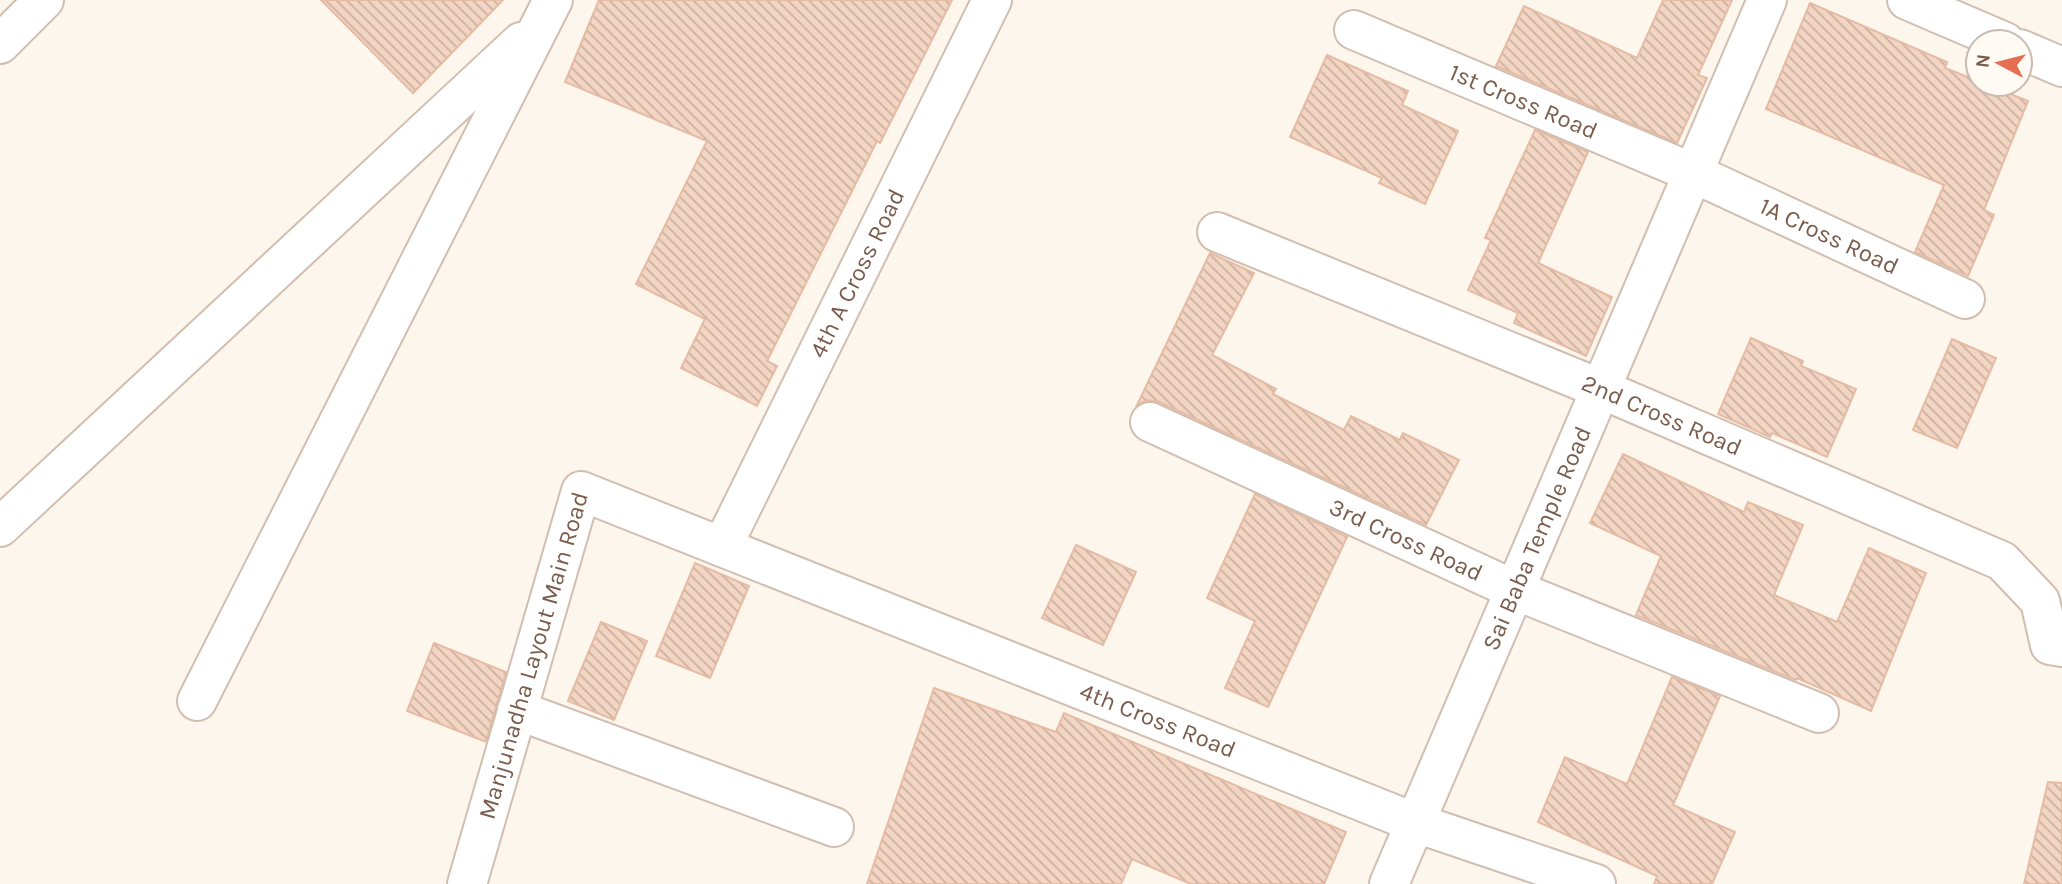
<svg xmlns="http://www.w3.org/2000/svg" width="2062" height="884" font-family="Karla,sans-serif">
	<defs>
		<pattern id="building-back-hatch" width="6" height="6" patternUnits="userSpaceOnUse" patternTransform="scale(1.75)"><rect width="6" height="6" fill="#f3d5c3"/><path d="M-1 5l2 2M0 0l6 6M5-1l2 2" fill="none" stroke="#cab0a1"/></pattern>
	</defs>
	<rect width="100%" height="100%" fill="#fdf6ec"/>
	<g fill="url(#building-back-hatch)" stroke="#e6bba3" stroke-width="2">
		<polygon points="321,0 503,0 413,93"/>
		<polygon points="599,0 952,0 880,143 877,141 767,361 777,366 757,406 681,368 705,319 636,284 707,141 565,82"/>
		<polygon points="1663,0 1732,0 1698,75 1707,78 1677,143 1496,66 1524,6 1637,58"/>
		<polygon points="1810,3 1947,62 1945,68 1978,81 1978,84 1986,84 2028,101 1984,210 1994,215 1968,276 1915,252 1944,185 1766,109"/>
		<polygon points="1327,55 1408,91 1402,105 1458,131 1425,204 1379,183 1382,178 1290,137"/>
		<polygon points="1535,130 1588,152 1538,263 1612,297 1586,356 1514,323 1518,313 1468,290 1491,240 1485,238"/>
		<polygon points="1210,253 1254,273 1212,355 1276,389 1273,394 1344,430 1351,416 1400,440 1403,433 1459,460 1426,525 1159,402 1147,400 1137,405"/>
		<polygon points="1751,338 1803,361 1801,366 1856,389 1827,457 1772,433 1770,437 1718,414"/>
		<polygon points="1952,339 1996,358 1957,448 1913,430"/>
		<polygon points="1623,454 1744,512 1748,502 1803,525 1774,595 1837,622 1869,548 1926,573 1871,711 1797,678 1796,680 1636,615 1661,556 1590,523"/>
		<polygon points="1255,494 1347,537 1268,707 1225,688 1255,621 1207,598"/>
		<polygon points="1076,545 1136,572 1103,645 1042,618"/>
		<polygon points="695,563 749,586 710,678 656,656"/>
		<polygon points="601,622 647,641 614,720 568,701"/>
		<polygon points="434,643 506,672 486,742 407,711"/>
		<polygon points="1672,677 1720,696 1673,805 1735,832 1712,884 1654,884 1657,876 1538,822 1565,757 1627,784"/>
		<polygon points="934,688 1056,732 1064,713 1346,832 1324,884 1191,884 1132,859 1121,884 867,884"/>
		<polygon points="2048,782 2062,783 2062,884 2024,884"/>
	</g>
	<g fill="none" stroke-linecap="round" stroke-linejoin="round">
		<g stroke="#d1beb0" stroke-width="42">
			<g id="minor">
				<polyline points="1907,0 2005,42"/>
				<path id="s1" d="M 1354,30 L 1693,173 L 1965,299"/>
				<polyline points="0,44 44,0"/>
				<polyline points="2020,49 2062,67"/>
				<path id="s2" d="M 1217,232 L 1601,389 L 2002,561 L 2040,601 L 2050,645 L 2062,647"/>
				<path id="s3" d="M 1150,422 L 1515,590 L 1819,713"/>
				<polyline points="0,527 521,42"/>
				<path id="s4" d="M 722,547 L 1416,823 L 1596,884"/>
				<polyline points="197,701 553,0"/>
				<polyline points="517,710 834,827"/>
				<path id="s5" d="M 1389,884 L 1767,0"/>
			</g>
		</g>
		<g stroke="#d1beb0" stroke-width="42">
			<g id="tertiary">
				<path id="s6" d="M 467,884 L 581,491 L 722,547 L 992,0"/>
			</g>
		</g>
		<use href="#minor" stroke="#fff" stroke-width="38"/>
		<use href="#tertiary" stroke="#fff" stroke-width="38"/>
	</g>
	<g text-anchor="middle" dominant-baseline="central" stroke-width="6" stroke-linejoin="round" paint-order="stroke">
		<g font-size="24" fill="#7a5c4d" stroke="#fffaf3">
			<text stroke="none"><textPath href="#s1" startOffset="184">1st Cross Road</textPath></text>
			<text stroke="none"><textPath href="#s1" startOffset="518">1A Cross Road</textPath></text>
			<text stroke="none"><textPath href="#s6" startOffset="866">4th A Cross Road</textPath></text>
			<text stroke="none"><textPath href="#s2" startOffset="481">2nd Cross Road</textPath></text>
			<text stroke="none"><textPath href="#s5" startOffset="376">Sai Baba Temple Road</textPath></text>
			<text stroke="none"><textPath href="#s3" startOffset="282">3rd Cross Road</textPath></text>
			<text stroke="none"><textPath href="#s6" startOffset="238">Manjunadha Layout Main Road</textPath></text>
			<text stroke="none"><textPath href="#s4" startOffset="469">4th Cross Road</textPath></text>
		</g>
	</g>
	<g transform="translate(1999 63) rotate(277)"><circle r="33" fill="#fffaf3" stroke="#cabbb1" stroke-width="2"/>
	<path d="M0-5L12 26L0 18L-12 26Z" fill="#e76f51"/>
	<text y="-10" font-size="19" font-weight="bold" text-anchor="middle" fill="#7a5c4d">N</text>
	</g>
</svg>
